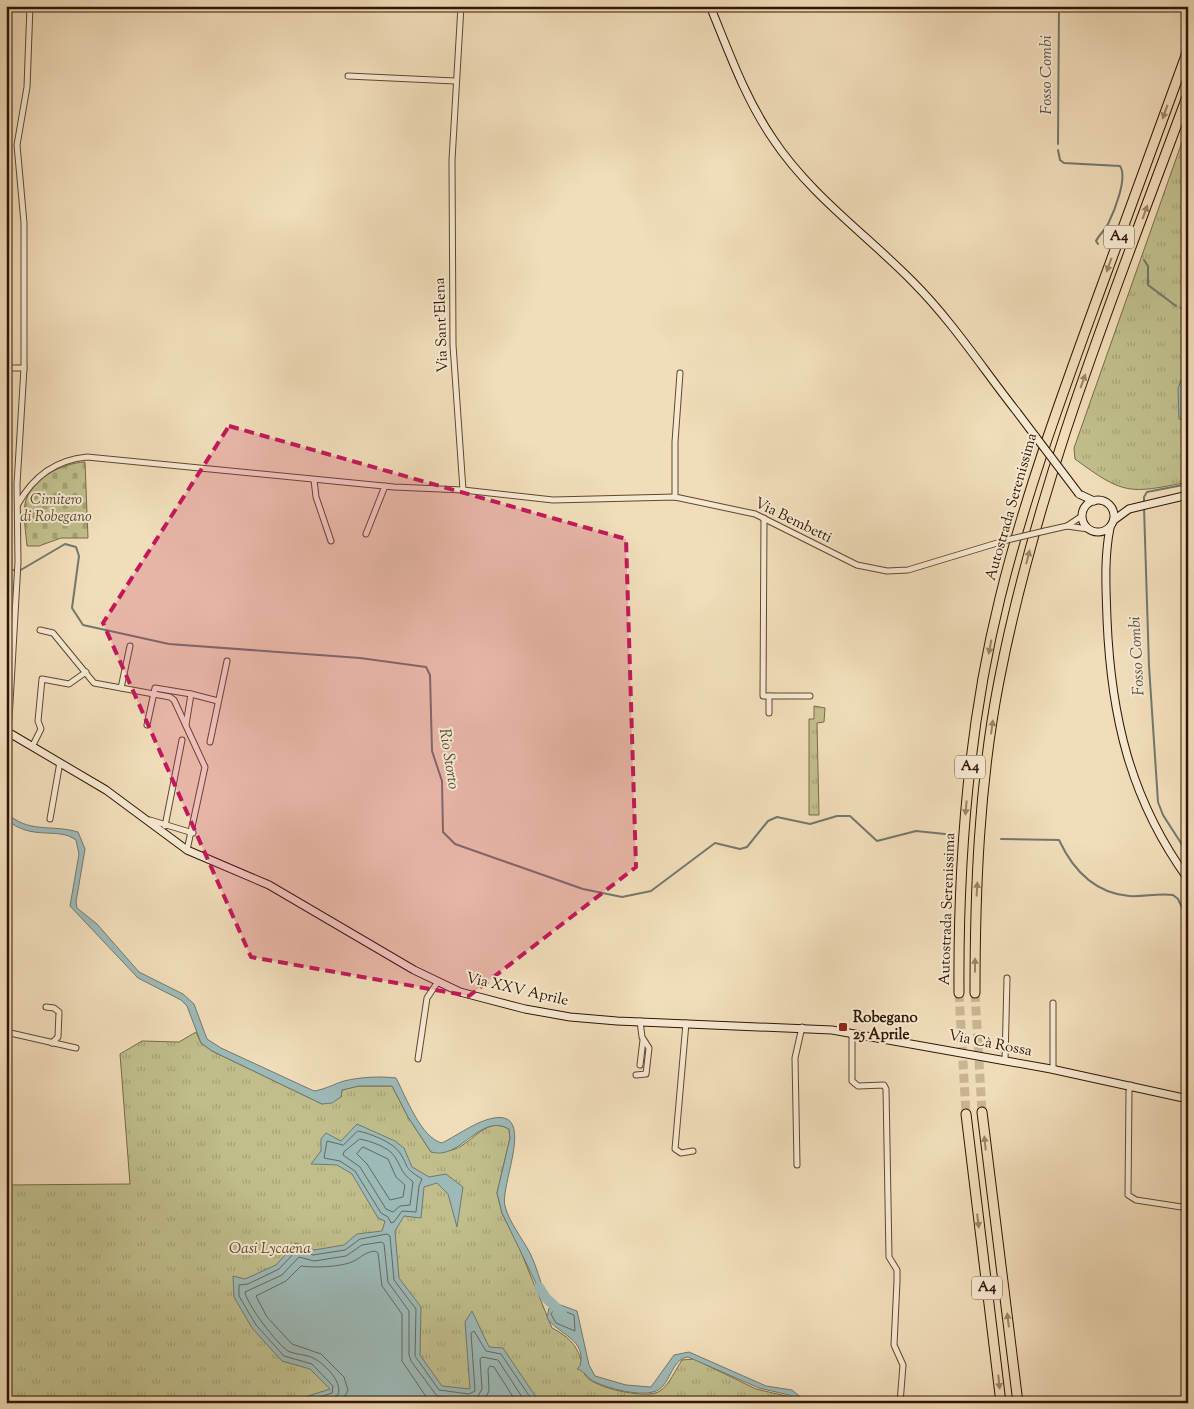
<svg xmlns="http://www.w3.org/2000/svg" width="1194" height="1409" font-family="'Sorts Mill Goudy',serif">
	<defs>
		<pattern id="grass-tufts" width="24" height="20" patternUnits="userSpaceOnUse" patternTransform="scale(1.25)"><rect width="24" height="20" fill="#c0bf8c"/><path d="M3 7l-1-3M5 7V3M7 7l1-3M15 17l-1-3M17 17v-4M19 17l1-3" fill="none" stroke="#a5a377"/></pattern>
		<pattern id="cemetery-stones" width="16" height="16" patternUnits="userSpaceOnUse" patternTransform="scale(1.25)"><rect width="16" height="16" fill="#c0bf8c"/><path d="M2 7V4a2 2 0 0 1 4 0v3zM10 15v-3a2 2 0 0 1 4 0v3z" fill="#a5a377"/></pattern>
	</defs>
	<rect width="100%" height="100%" fill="#f1ddba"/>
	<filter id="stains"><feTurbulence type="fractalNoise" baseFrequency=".004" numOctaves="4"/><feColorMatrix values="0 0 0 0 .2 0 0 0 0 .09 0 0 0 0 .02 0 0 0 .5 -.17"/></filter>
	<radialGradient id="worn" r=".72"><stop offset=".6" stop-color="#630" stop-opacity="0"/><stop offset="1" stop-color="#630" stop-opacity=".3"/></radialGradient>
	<g fill="url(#grass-tufts)" stroke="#786a46">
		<path d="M 1188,125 L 1188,232 L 1182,233 L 1183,307 L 1188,312 L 1188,482 C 1129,494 1124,495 1075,459 L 1074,448 Z"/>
		<polygon points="814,706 825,708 824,722 817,723 819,815 809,815 809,719 814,719"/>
		<path d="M 196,1032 L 201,1043 L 212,1051 L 322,1104 L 341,1097 L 342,1090 L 358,1086 L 392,1086 L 408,1117 L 431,1152 C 438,1151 448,1152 455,1149 C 474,1142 486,1116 509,1129 L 510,1138 L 497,1193 L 502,1213 L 519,1247 L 552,1328 C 567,1336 576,1343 581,1360 C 582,1365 583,1371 585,1375 C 593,1388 647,1400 660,1391 C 669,1385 676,1369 682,1360 L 694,1359 L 756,1389 L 786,1396 L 798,1403 L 6,1403 L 6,1185 L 130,1184 L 120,1054 L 142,1041 L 179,1042 Z"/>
	</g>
	<path fill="url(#cemetery-stones)" stroke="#786a46" d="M 85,462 L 88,538 L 61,538 L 39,546 L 27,546 C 26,533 23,517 25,504 C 29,479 63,463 85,462 Z"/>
	<g fill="#9dbab8" stroke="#71786e">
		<polygon points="1188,378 1188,420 1179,419 1178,388 1181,381"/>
		<path d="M 6,812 C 27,834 52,824 78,832 L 85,849 L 76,902 L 77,908 L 97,924 L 139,972 L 183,994 L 194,1004 L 207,1039 L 221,1048 L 314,1091 C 326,1089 334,1084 344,1081 C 360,1077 380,1076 396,1078 C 406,1097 421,1138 442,1143 C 456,1136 471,1125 486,1120 C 541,1102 499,1185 505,1206 C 509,1222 522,1238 530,1253 C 537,1267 540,1282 546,1296 L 544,1300 L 502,1213 L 497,1193 L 510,1138 L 509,1129 C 480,1112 461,1161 431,1152 L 408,1117 L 392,1086 L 359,1086 L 342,1090 L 341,1097 L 332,1103 L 322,1104 L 212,1051 L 201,1043 L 187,1006 L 181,1000 L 138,978 L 70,906 L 79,854 L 76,840 C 57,826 32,842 6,819 Z"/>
		<polygon points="357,1124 395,1141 404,1148 412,1167 429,1177 446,1174 463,1187 457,1227 448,1194 437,1183 424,1187 421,1218 404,1216 395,1231 399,1278 421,1307 420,1355 442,1386 470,1389 465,1322 472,1311 489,1347 503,1348 540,1403 309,1403 305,1397 330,1389 310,1369 282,1361 252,1328 234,1297 233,1276 245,1279 276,1265 296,1243 314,1250 344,1245 357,1234 382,1231 385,1221 378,1218 352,1174 337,1165 311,1164 321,1151 321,1139 326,1133 341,1141"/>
		<path d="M 555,1303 L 577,1311 L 589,1365 L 595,1376 L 626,1385 L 651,1387 L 674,1355 L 689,1352 L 766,1386 L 792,1390 L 808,1403 L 800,1403 L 789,1395 L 759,1388 L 688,1357 C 670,1359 671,1388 653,1392 C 638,1396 610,1389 595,1382 C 588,1379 584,1370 577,1369 L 580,1366 C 587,1339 559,1335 547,1318 L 549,1308 Z"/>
	</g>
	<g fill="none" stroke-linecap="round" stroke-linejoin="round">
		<g stroke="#66685c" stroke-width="1">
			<path d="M 358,1131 C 369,1133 393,1142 400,1153 C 410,1169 403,1167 422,1179 L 419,1186 L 416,1212 L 402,1211 L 394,1222 L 391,1223 L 388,1217 L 381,1213 L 355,1171 L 340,1161 L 324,1158 L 327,1141 L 343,1145 Z"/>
			<path d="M 360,1139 C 370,1141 389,1147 395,1157 C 403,1170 400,1171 413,1182 L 410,1205 L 400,1206 L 393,1212 L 386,1209 L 360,1167 L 343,1155 L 344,1152 Z"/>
			<polygon points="363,1147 388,1159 396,1177 405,1185 403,1197 390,1200 367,1164 357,1154"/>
			<polygon points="557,1308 574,1315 575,1331 556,1323 551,1314"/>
			<polyline points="313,1403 314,1399 332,1393 333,1386 312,1364 284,1356 256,1325 239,1296 239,1285 248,1284 279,1269 298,1249 313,1255 345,1250 360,1239 387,1234 390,1236 394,1280 416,1309 415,1356 439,1390 469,1394 475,1391 471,1333 474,1331 486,1351 501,1354 534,1403"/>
			<path d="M 325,1403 L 338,1395 C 343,1383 326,1365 315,1359 C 307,1354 296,1355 288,1351 C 277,1344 247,1305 245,1292 L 282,1275 L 299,1257 L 314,1261 L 346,1256 L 362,1245 L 382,1242 L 384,1244 L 388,1282 L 409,1311 L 409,1355 L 411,1361 L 437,1396 L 469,1401 L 477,1398 L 482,1389 L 480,1359 L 482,1357 L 498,1360 L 526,1403"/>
			<path d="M 342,1403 L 348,1390 L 344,1377 L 321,1354 L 292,1344 L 267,1317 L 256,1296 L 286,1281 L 301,1266 C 313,1268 343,1267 354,1261 C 362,1257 365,1252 375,1251 L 378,1253 L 382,1286 L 402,1314 L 402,1361 L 427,1398 L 434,1403"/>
			<polyline points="483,1403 489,1391 488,1369 490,1366 494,1367 517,1403"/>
		</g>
		<g stroke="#71786e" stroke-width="2">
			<polyline points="1058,144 1059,6"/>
			<path d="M 1058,150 L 1060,160 L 1064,163 L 1120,166 C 1128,178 1114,212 1108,224 C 1105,230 1099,235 1096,241 L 1098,244"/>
			<polyline points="1144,260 1148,266 1148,285 1176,306"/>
			<polyline points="1181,308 1188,313"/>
			<polyline points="1144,502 1144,497 1147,492 1188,484"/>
			<polyline points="1144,507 1149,666 1158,802 1163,815 1188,854"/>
			<polyline points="6,569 19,571 65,544 76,547 79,556 72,608 83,625 169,644 360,658 426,667 430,675 432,751 442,781 443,832 455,844 583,889 622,897 651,891 715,843 740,849 747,847 768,821 777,817 810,824 837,816 850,816 877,841 916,831 945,834"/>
			<path d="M 1001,839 L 1059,840 C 1073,870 1094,893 1129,896 C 1144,897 1158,893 1173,895 L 1178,899 L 1188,920"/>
		</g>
		<polyline stroke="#9dbab8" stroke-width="10" points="539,1287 546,1298 562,1313"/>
		<g stroke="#cab595" stroke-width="9" stroke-dasharray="9 4.5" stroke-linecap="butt">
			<polyline points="959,993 966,1114"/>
			<polyline points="975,993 982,1112"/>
		</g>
		<g stroke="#60472e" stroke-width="7">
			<g id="street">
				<polyline points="461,6 452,160 453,345 463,490"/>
				<polyline points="348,76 455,81"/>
				<polyline points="6,368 24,368"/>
				<polyline points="314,480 316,497 331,541"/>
				<polyline points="675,497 675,442 680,373"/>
				<path d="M 18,504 C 33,477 55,460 87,457 L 394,487 L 463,490 L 553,500 L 675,497 L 755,514 L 857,565 L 887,571 L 908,570 L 1007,540"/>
				<polyline points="764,518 763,696 810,696"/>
				<polyline points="1067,526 1088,529"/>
				<polyline points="1045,531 1067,526 1082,516"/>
				<polyline points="366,534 385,486"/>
				<polyline points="40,630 53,633 94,683 170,697 174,700 205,767 187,850"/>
				<polyline points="121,688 130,646"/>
				<polyline points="191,694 218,701"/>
				<polyline points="769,696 769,713"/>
				<polyline points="147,725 155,688 191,694 186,725"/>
				<polyline points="6,727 9,720 18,562 17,484 24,368 24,223 17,145 27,87 30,6"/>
				<polyline points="210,742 227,661"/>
				<polyline points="33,745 41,729 38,721 42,679 69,684 86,672"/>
				<polyline points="50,819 60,762"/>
				<polyline points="150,820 193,833"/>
				<polyline points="165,826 182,740"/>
				<polyline points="46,1007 54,1008 59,1012 58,1037 52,1043"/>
				<polyline points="686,1023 675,1149 681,1153 693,1151"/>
				<polyline points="6,1032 76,1048"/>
				<polyline points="852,1034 852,1081 858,1086 884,1085 886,1089 889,1257 897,1270 897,1281 894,1345 903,1365 900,1403"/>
				<polyline points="418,1059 427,998 437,983"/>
				<polyline points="1005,1061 1007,978"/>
				<polyline points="640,1065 643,1040"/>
				<polyline points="1053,1069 1053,1003"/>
				<polyline points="636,1075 646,1074 649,1048 642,1037 640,1021"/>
				<polyline points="1131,1085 1129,1091 1128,1195 1136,1200 1188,1208"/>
				<polyline points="797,1165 795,1058 802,1027"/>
			</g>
		</g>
		<g stroke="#301500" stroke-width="9">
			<g id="secondary">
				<path d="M 710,6 C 729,52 745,98 773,139 C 810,195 867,235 913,282 C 952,321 983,369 1017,412"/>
				<polyline points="1079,494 1094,501"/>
				<circle cx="1098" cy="516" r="16"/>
				<polyline points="1114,520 1129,509 1188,495"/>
				<path d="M 1110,528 C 1104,558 1106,588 1107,619 C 1111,716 1130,799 1188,879"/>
				<polyline points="6,731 106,790 187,850 269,885 414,970 460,992 525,1009 570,1017 617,1021 832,1030 1051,1069 1188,1099"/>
			</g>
		</g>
		<g stroke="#301500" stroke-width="11">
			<g id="highway">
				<path d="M 959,993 C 958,861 968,727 1000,598 C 1025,496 1061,398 1097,299 C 1127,216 1157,133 1188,50"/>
				<path d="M 975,993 C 975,889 979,784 999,681 C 1038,479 1117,287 1188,94"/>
				<polyline points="982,1112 1018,1403"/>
				<polyline points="966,1114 1001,1403"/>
			</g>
		</g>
		<use href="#street" stroke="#f6e9d2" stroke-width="5"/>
		<use href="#secondary" stroke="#f6e9d2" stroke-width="7"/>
		<use href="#highway" stroke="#f1ddba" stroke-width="9"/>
		<g stroke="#60472e" stroke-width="7" stroke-linecap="butt">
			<polyline id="street-bridge" points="1007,540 1045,531"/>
		</g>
		<g stroke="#301500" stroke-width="9" stroke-linecap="butt">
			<polyline id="secondary-bridge" points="1017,412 1079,494"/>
		</g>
		<use href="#street-bridge" stroke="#f6e9d2" stroke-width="5"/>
		<use href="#secondary-bridge" stroke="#f6e9d2" stroke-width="7"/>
	</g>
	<defs><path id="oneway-solid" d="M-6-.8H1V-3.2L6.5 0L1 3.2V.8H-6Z" transform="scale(1.25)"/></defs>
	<g fill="#9a8366">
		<use href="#oneway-solid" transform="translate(1165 112) rotate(110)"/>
		<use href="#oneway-solid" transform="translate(1145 212) rotate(-70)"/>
		<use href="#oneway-solid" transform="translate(1109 265) rotate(110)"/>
		<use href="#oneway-solid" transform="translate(1083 381) rotate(-70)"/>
		<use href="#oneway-solid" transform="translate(1028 557) rotate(-76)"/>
		<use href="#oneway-solid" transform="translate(990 647) rotate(101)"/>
		<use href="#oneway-solid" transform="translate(992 727) rotate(-82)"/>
		<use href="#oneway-solid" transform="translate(966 808) rotate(95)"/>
		<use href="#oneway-solid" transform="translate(977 889) rotate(-87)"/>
		<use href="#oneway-solid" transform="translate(975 965) rotate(-90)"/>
		<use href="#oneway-solid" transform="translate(985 1143) rotate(-96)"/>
		<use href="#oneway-solid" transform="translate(978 1221) rotate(83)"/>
		<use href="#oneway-solid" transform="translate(1008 1320) rotate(-97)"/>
		<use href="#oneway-solid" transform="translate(999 1382) rotate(84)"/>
	</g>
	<path fill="#c2185b" fill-opacity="0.2" stroke="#c2185b" stroke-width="4" stroke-dasharray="10 6" stroke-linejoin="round" d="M 229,426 L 626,539 L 636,867 L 469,996 L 251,957 L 103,623 Z"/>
	<rect fill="#8f2418" stroke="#f6e9d2" stroke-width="2" x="838" y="1022" width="10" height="10" rx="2.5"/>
	<g text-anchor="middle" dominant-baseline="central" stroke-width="4" stroke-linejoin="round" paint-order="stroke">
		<g fill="#f6e9d2" stroke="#6b553f" stroke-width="1">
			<rect x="1104" y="225.5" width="30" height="23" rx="4"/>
			<rect x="955" y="755.5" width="30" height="23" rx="4"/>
			<rect x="972" y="1276.5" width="30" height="23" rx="4"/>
		</g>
		<g font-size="14" font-weight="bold" fill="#301500">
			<text x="1119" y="237">A4</text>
			<text x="970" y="767">A4</text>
			<text x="987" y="1288">A4</text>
		</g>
		<g font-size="15" fill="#301500" stroke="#f6e9d2">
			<text transform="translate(442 325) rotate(-92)">Via Sant'Elena</text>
			<text transform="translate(1012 507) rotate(-74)">Autostrada Serenissima</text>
			<text transform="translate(793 521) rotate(26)">Via Bembetti</text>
			<text transform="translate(948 909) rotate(-88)">Autostrada Serenissima</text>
			<text transform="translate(517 990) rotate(13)">Via XXV Aprile</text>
			<text transform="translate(990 1044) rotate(11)">Via Cà Rossa</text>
		</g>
		<g font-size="15" font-style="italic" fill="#5b482a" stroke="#f6e9d2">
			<text x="56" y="500">Cimitero<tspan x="56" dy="17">di Robegano</tspan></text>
			<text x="270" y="1249">Oasi Lycaena</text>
		</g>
		<g font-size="15" font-weight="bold" fill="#301500" stroke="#f6e9d2" text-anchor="start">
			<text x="853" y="1018">Robegano<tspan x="853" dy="17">25 Aprile</tspan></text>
		</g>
		<g font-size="16" font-style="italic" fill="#564f40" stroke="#f6e9d2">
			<text transform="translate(1047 75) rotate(-90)">Fosso Combi</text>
			<text transform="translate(1138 656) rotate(-93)">Fosso Combi</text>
			<text transform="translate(448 759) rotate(81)">Rio Storto</text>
		</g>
	</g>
	<rect width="1194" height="1409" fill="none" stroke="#f1ddba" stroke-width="25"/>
	<rect x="8" y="8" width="1179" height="1394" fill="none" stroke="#301500" stroke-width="2.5"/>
	<rect x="12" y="12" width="1169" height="1384" fill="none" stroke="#301500"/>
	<rect width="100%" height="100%" filter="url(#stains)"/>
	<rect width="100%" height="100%" fill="url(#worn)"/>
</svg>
